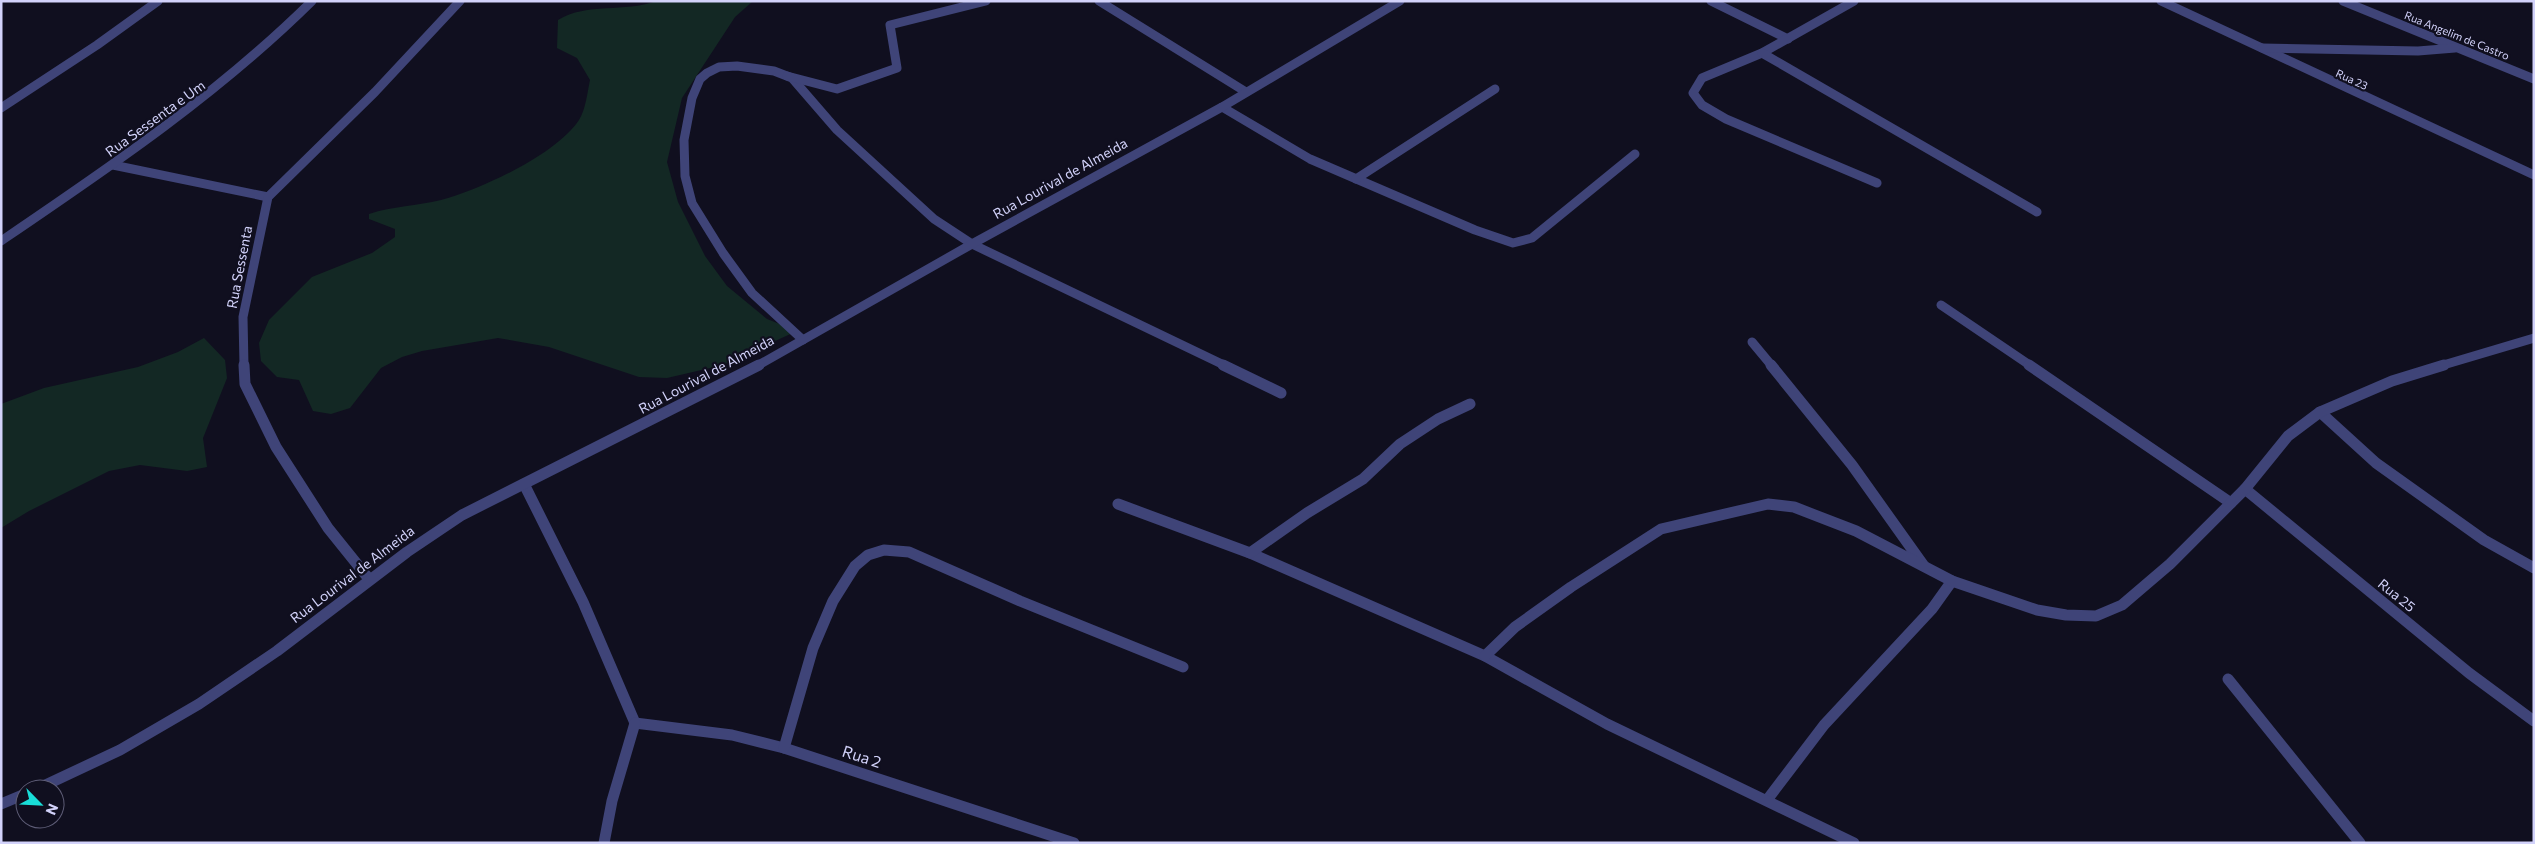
<svg xmlns="http://www.w3.org/2000/svg" width="2535" height="844" font-family="Commissioner,sans-serif">
	<rect width="100%" height="100%" fill="#100f1f"/>
	<g fill="#132824">
		<path d="M 656,1 L 753,1 L 735,17 L 682,98 L 667,162 L 678,202 L 705,256 L 727,286 L 767,319 L 797,331 L 723,365 L 667,378 L 639,377 L 549,347 L 498,338 L 422,351 L 402,357 L 381,368 L 350,408 L 331,414 L 313,411 L 299,380 L 277,377 L 261,361 L 259,343 L 269,320 L 312,277 L 372,253 L 395,237 L 395,229 L 369,219 L 369,214 C 393,206 417,206 441,200 C 480,190 557,154 579,120 C 586,108 587,94 590,80 L 577,58 L 557,48 L 558,20 C 587,2 625,13 656,1 Z"/>
		<polygon points="204,338 225,360 227,378 203,438 207,467 187,471 140,465 109,471 29,511 1,528 1,404 44,388 138,367 178,352"/>
	</g>
	<g fill="none" stroke-linecap="round" stroke-linejoin="round">
		<g stroke="#3f4478" stroke-width="9">
			<polyline points="1711,1 1788,39"/>
			<polyline points="803,340 752,293 723,253 692,203 685,176 684,140 692,98 700,79 707,73 719,67 737,66 774,71 792,78 837,130 934,219 972,244 1226,366"/>
			<polyline points="1752,342 1772,366"/>
		</g>
		<g stroke="#3f4478" stroke-width="11">
			<polyline points="1223,365 1281,393"/>
			<polyline points="1771,365 1852,465 1924,566"/>
			<polyline points="1767,800 1824,725 1932,609 1952,581"/>
		</g>
		<g stroke="#3f4478" stroke-width="9">
			<polyline points="1099,1 1246,92"/>
			<polyline points="1854,1 1762,53 1702,78 1693,93 1702,105 1726,119 1877,183"/>
			<polyline points="2161,1 2534,175"/>
			<polyline points="2343,1 2534,79"/>
			<polyline points="2262,48 2418,51 2455,48"/>
			<polyline points="1762,53 2037,212"/>
			<polyline points="787,76 837,89 897,68 890,25 986,1"/>
			<polyline points="1222,107 1310,159 1475,230 1513,243 1532,238 1635,154"/>
			<polyline points="1,108 97,45 158,1"/>
			<polyline points="113,165 268,197"/>
			<polyline points="1356,179 1495,89"/>
			<path d="M 1,241 C 110,167 218,94 312,1"/>
			<polyline points="1941,305 2031,366"/>
			<polyline points="244,366 243,317 268,197 375,92 460,1"/>
			<polyline points="757,366 972,244 1222,107 1400,1"/>
			<polyline points="2440,366 2534,338"/>
		</g>
		<g stroke="#3f4478" stroke-width="11">
			<polyline points="244,365 245,384 276,447 328,528 369,579"/>
			<polyline points="2029,365 2231,503"/>
			<polyline points="2320,412 2376,463 2484,540 2534,568"/>
			<polyline points="524,484 583,602 635,723"/>
			<polyline points="2245,489 2469,673 2534,721"/>
			<polyline points="1118,504 1250,553 1485,656 1607,724 1854,843"/>
			<polyline points="1250,553 1307,513 1363,479 1400,444 1438,419 1470,404"/>
			<polyline points="1485,656 1515,627 1571,587 1661,529 1768,504 1794,507 1856,531 1952,581 2037,610 2066,615 2096,616 2122,605 2170,564 2245,489 2288,436 2320,412 2392,381 2444,365"/>
			<polyline points="2228,679 2360,843"/>
			<polyline points="635,723 732,735 784,748 1074,843"/>
			<polyline points="784,748 813,648 833,601 855,566 868,555 884,550 909,552 1020,601 1183,667"/>
			<polyline points="37,789 120,750 199,704 277,651 407,552 462,515 759,365"/>
			<polyline points="1,804 25,794"/>
			<polyline points="604,843 612,801 635,723"/>
		</g>
	</g>
	<g text-anchor="middle" dominant-baseline="central" stroke-width="4.5" stroke-linejoin="round" paint-order="stroke">
		<g font-size="11" fill="#d2d2fa" stroke="#100f1f">
			<text transform="translate(2457 35) rotate(22)">Rua Angelim de Castro</text>
			<text transform="translate(2352 79) rotate(25)">Rua 23</text>
		</g>
		<g font-size="14" fill="#d2d2fa" stroke="#100f1f">
			<text transform="translate(155 118) rotate(-36)">Rua Sessenta e Um</text>
			<text transform="translate(1060 178) rotate(-29)">Rua Lourival de Almeida</text>
			<text transform="translate(239 267) rotate(-79)">Rua Sessenta</text>
			<text transform="translate(706 374) rotate(-28)">Rua Lourival de Almeida</text>
			<text transform="translate(352 574) rotate(-37)">Rua Lourival de Almeida</text>
			<text transform="translate(2397 595) rotate(39)">Rua 25</text>
		</g>
		<g font-size="16" fill="#d2d2fa" stroke="#100f1f">
			<text transform="translate(862 756) rotate(18)">Rua 2</text>
		</g>
	</g>
	<rect width="2535" height="844" fill="none" stroke="#d2d2fa" stroke-width="5"/>
	<g transform="translate(40 804) rotate(114)"><circle r="24" fill="#100f1f" stroke="#5e5d77"/>
	<path d="M0-4L9 19L0 12L-9 19Z" fill="#19ded8"/>
	<text y="-8" font-size="14" font-weight="bold" text-anchor="middle" fill="#d2d2fa">N</text>
	</g>
</svg>
